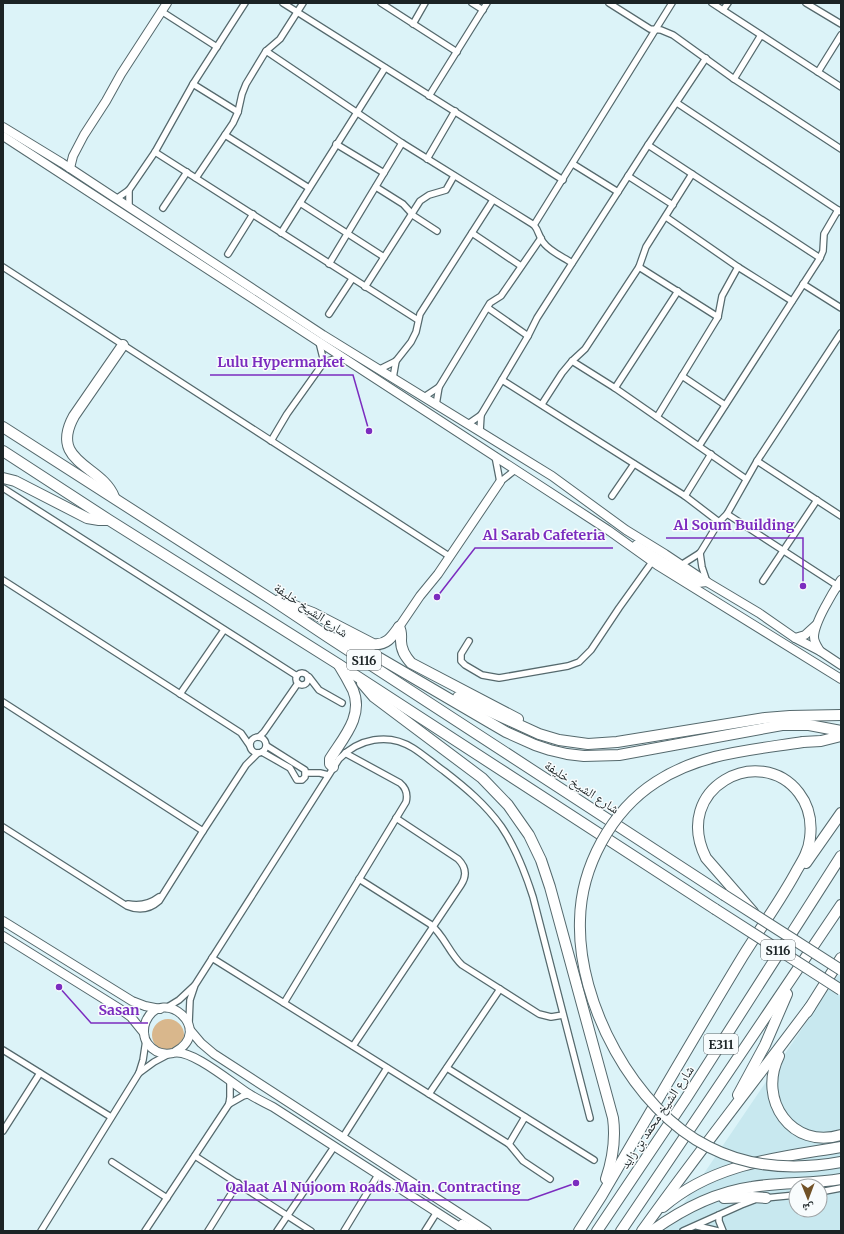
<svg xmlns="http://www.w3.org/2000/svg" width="844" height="1234" font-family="Merriweather,'Noto Naskh Arabic',serif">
	<rect width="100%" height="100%" fill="#dcf3f8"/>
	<path fill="#c8e8ef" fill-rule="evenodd" d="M 841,971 L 841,1231 L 665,1231 ZM 796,1186 L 820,1186 L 820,1210 L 796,1210 Z"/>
	<circle fill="#d9b78c" cx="168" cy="1035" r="16"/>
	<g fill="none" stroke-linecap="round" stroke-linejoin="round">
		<g stroke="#55696d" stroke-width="8">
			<g id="street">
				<polyline points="283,3 563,180"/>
				<polyline points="381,3 457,52"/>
				<polyline points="472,3 483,10"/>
				<polyline points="609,3 650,29 661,30 673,35 734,79 841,149"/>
				<polyline points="712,3 841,87"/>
				<polyline points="806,3 841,24"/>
				<polyline points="723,10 728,3"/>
				<polyline points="161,11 217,47"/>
				<polyline points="413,24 425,3"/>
				<path d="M 266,51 L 402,143 L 534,225 C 539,231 539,237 543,242 C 549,251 563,257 572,263"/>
				<polyline points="818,72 841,35"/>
				<polyline points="734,79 761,35"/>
				<polyline points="193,84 238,112"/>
				<polyline points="429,96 487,3"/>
				<polyline points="677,103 841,212"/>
				<polyline points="225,135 309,188"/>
				<polyline points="336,144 384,173"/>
				<polyline points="648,145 820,258"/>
				<polyline points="155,152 418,320"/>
				<polyline points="427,159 455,111"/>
				<polyline points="573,164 618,192"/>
				<polyline points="628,176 673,205"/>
				<polyline points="196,178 233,123 238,112 242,94 246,84 266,51 280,39 303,3"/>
				<polyline points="376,187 403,204 414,216 437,231"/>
				<polyline points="116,199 129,190 155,152 193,84 245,3"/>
				<polyline points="300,203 384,257"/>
				<polyline points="129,207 129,190"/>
				<polyline points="163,208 187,172"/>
				<polyline points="666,217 738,267 792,301"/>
				<polyline points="534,225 672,3"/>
				<polyline points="281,233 385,68"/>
				<polyline points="472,233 521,266"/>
				<polyline points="228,254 253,214"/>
				<polyline points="329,264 402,143"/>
				<polyline points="3,267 449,556"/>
				<polyline points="639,267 718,317"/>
				<polyline points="803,284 841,308"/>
				<polyline points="365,287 420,201 429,195 446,190 454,176"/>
				<polyline points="488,308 528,336"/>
				<polyline points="329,314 352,279"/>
				<polyline points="319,342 324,362"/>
				<polyline points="572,361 615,388 746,479"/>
				<polyline points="380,369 396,361 411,342 416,332 420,314 493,200"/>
				<polyline points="682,376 725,405"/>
				<polyline points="393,378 396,361"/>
				<polyline points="502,380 685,496 719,522"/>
				<polyline points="615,388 678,291"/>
				<polyline points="424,397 439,387"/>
				<polyline points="542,404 562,373 572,361 585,349 639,267 646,247 692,174"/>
				<polyline points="436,405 439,387 490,303 501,296 541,238"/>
				<polyline points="657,417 718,317 722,296 738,267"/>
				<polyline points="468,424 481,415 528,336 537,318 648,145 706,58"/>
				<polyline points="480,431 481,415"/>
				<polyline points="271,441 287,414 324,362 342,357"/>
				<polyline points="699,446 820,258 823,251 824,234 838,210"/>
				<polyline points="495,456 500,482"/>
				<polyline points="757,461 841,516"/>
				<polyline points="500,482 515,470"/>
				<polyline points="3,488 297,676"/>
				<polyline points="612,496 634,464"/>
				<polyline points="685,496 711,454"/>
				<polyline points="727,514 841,588"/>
				<polyline points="700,553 702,567 707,582"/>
				<polyline points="681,565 700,553 719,522 727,514 757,461 841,333"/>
				<polyline points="3,580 241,733 250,746"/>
				<polyline points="763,581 817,500"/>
				<polyline points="469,641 461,654 461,661 465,665 482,675 499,678 568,666 579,662 591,650 619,608 652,562"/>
				<circle cx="302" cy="679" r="6"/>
				<polyline points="309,677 319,690 342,703"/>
				<polyline points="180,694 224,630"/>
				<polyline points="3,702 203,831"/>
				<circle cx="258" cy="745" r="8"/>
				<polyline points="259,737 264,732 298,683"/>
				<polyline points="262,752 290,768 297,780 302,780 305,777 305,770 267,746"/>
				<polyline points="306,773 320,773 328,775"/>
				<path d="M 3,827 L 127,906 C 139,911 149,910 159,901 L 203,831 L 246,765 L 258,753"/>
				<path d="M 359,879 L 430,924 C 444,935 449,953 462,965 L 539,1014 L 551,1017 L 563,1015"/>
				<path d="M 128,904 C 139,906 150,904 159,897"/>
				<polyline points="212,958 509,1144 523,1161 550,1179"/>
				<path d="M 284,1003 L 406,802 C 408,794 406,788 400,783 L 345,753"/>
				<polyline points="166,1008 179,1000 194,986"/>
				<path d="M 189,1023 L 190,1000 L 195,985 L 339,759 C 358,739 388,732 413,748 C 424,755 434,764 444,771 C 466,788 485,804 501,826 C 516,848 525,872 533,897 L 590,1118"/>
				<path d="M 353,1046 L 461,885 C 467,876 466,867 458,859 L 396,818"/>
				<polyline points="3,1050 111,1117"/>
				<polyline points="447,1068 594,1160"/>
				<polyline points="139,1073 154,1062 169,1054"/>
				<polyline points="429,1094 500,989"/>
				<polyline points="229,1104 243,1096 250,1094"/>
				<polyline points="3,1131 40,1073"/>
				<polyline points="343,1137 387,1068"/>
				<polyline points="509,1144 525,1117"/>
				<polyline points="195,1156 311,1231"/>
				<polyline points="112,1162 167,1198"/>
				<polyline points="820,1192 841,1188"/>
				<polyline points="765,1198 796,1195"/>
				<polyline points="719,1215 719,1221 723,1231"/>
				<polyline points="697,1226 718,1231"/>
				<polyline points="41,1231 139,1073 143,1060 146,1040"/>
				<polyline points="145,1231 229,1104 230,1097 230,1081"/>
				<polyline points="208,1231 238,1183"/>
				<polyline points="277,1231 334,1147"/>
				<polyline points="344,1231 378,1175"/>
				<polyline points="425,1231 437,1212"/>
				<polyline points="683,1231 741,1205 754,1200"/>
			</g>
		</g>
		<g stroke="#55696d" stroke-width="10">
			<g id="secondary">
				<polyline points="3,127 62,163 323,335 552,476 626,530 665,554 707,582 759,613 795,638 820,651 841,665"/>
				<polyline points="3,136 608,530 657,565 841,679"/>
				<polyline points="70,168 73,156 84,135 106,101 121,74 167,3"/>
				<polyline points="636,545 698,583 707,582"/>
				<polyline points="399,627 420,596 438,574 500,482"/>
				<polyline points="795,638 805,635 816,625"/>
				<path d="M 820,651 C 817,646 814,642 814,637 C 814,623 833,592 841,580"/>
				<polyline points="3,921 132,1001 145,1006 160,1009"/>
				<polyline points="3,936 120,1009 131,1017 144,1033"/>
				<polyline points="190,1030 201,1043 214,1054 487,1231"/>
				<path d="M 175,1052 C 215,1030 163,985 146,1021 C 143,1028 143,1038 148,1044 C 154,1052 163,1055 173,1053 C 191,1048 233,1084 249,1094 C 257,1099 265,1103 273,1107 L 466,1231"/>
				<polyline points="462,1224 474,1231"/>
			</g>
		</g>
		<g stroke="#55696d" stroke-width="12">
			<g id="highway">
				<polyline points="3,427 271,599 328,637 724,895"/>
				<polyline points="3,451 109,520 338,664 715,909"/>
				<polyline points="3,478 15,481 87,518 99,520 107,520"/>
				<path d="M 114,497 C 102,465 48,463 74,416 L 123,345"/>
				<path d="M 279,600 L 313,613 L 373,644 C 386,646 392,637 399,627"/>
				<path d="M 399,627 C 402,632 401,636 401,641 C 401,650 405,656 411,663 L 518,719"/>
				<polyline points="332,638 348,641 359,646 506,732 535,745 550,750 567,754 584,756 619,755 782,725 809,725 841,731"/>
				<path d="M 362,683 L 374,697 L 482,778 L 508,805 L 529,835 L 541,860 L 550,887 L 613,1118 C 616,1140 613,1158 606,1179"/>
				<polyline points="458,697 539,734 559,740 588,744 617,742 765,718 790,716 841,715"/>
				<polyline points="803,742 821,741 841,736"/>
				<path d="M 333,767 L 330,764 L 330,759 C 343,738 364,716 353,690 C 349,682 344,673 339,665"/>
				<polyline points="806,863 841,813"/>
				<polyline points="807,1012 841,958"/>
				<path d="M 779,1056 C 757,1100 792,1150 841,1135"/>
				<polyline points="738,1095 765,1045 787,994"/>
				<polyline points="724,1198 752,1197 766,1198"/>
				<path d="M 663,1207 C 714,1163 777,1158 841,1147"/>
				<path d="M 579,1231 L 602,1195 C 649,1115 695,1035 743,956 C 761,927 781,900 797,870 C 803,860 809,850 810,838 C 812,822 809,806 799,793 C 760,742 671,788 706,858 L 753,912"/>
				<polyline points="597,1231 685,1100 841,856"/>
				<polyline points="621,1231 841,905"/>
				<path d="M 642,1231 C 696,1155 754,1082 810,1007"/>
				<path d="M 652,1231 C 681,1210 716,1192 752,1187 C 782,1182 812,1184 841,1179"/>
			</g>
		</g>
		<use href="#street" stroke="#fff" stroke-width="5.5"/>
		<use href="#secondary" stroke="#fff" stroke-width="8"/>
		<use href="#highway" stroke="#fff" stroke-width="10"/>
		<g stroke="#55696d" stroke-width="12" stroke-linecap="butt">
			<g id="highway-bridge">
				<path d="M 803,742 C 752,750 700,753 656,782 C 611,811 581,867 580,920 C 577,1003 634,1110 709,1147 C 750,1168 797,1170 841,1162"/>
				<polyline points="724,895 841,970"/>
				<polyline points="715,909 841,990"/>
			</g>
		</g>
		<use href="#highway-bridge" stroke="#fff" stroke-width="10"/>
	</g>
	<g text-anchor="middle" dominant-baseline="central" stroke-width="3" stroke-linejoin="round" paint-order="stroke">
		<g fill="#f8fcfd" stroke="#5d6466" stroke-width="1">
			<rect x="347" y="650" width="34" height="20" rx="3"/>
			<rect x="761" y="940" width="34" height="20" rx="3"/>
			<rect x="704" y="1034" width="34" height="20" rx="3"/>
		</g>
		<g font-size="12" font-weight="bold" fill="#1b2325">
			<text x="364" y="660">S116</text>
			<text x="778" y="950">S116</text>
			<text x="721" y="1044">E311</text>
		</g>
		<g font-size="13" fill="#1b2325" stroke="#f8fcfd">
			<text transform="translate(311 610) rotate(34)">شارع الشيخ خليفة</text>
			<text transform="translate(582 787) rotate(33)">شارع الشيخ خليفة</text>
			<text transform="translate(657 1117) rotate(-56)">شارع الشيخ محمد بن زايد</text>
		</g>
	</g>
	<path fill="none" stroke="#7b2cbf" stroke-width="1.5" d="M369 431L353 375H210M803 586L803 538H666M437 597L475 548H613M59 987L91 1023H148M576 1183L528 1200H217"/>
	<g fill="#7b2cbf" stroke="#f8fcfd" stroke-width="1.5">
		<circle cx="369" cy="431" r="4"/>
		<circle cx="803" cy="586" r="4"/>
		<circle cx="437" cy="597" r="4"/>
		<circle cx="59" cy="987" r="4"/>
		<circle cx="576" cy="1183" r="4"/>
	</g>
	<g font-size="14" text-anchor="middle" font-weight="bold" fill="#7b2cbf" stroke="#f8fcfd" stroke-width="3" stroke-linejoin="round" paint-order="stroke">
		<text x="281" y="367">Lulu Hypermarket</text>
		<text x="734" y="530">Al Soum Building</text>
		<text x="544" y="540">Al Sarab Cafeteria</text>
		<text x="119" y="1015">Sasan</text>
		<text x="373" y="1192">Qalaat Al Nujoom Roads Main. Contracting</text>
	</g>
	<rect width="844" height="1234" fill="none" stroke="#1b2325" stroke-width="8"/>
	<g transform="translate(808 1198) rotate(179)"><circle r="19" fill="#f8fcfd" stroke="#a0a5a7"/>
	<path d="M0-3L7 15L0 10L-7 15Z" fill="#715227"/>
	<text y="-6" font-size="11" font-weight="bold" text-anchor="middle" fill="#1b2325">ش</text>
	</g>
</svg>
